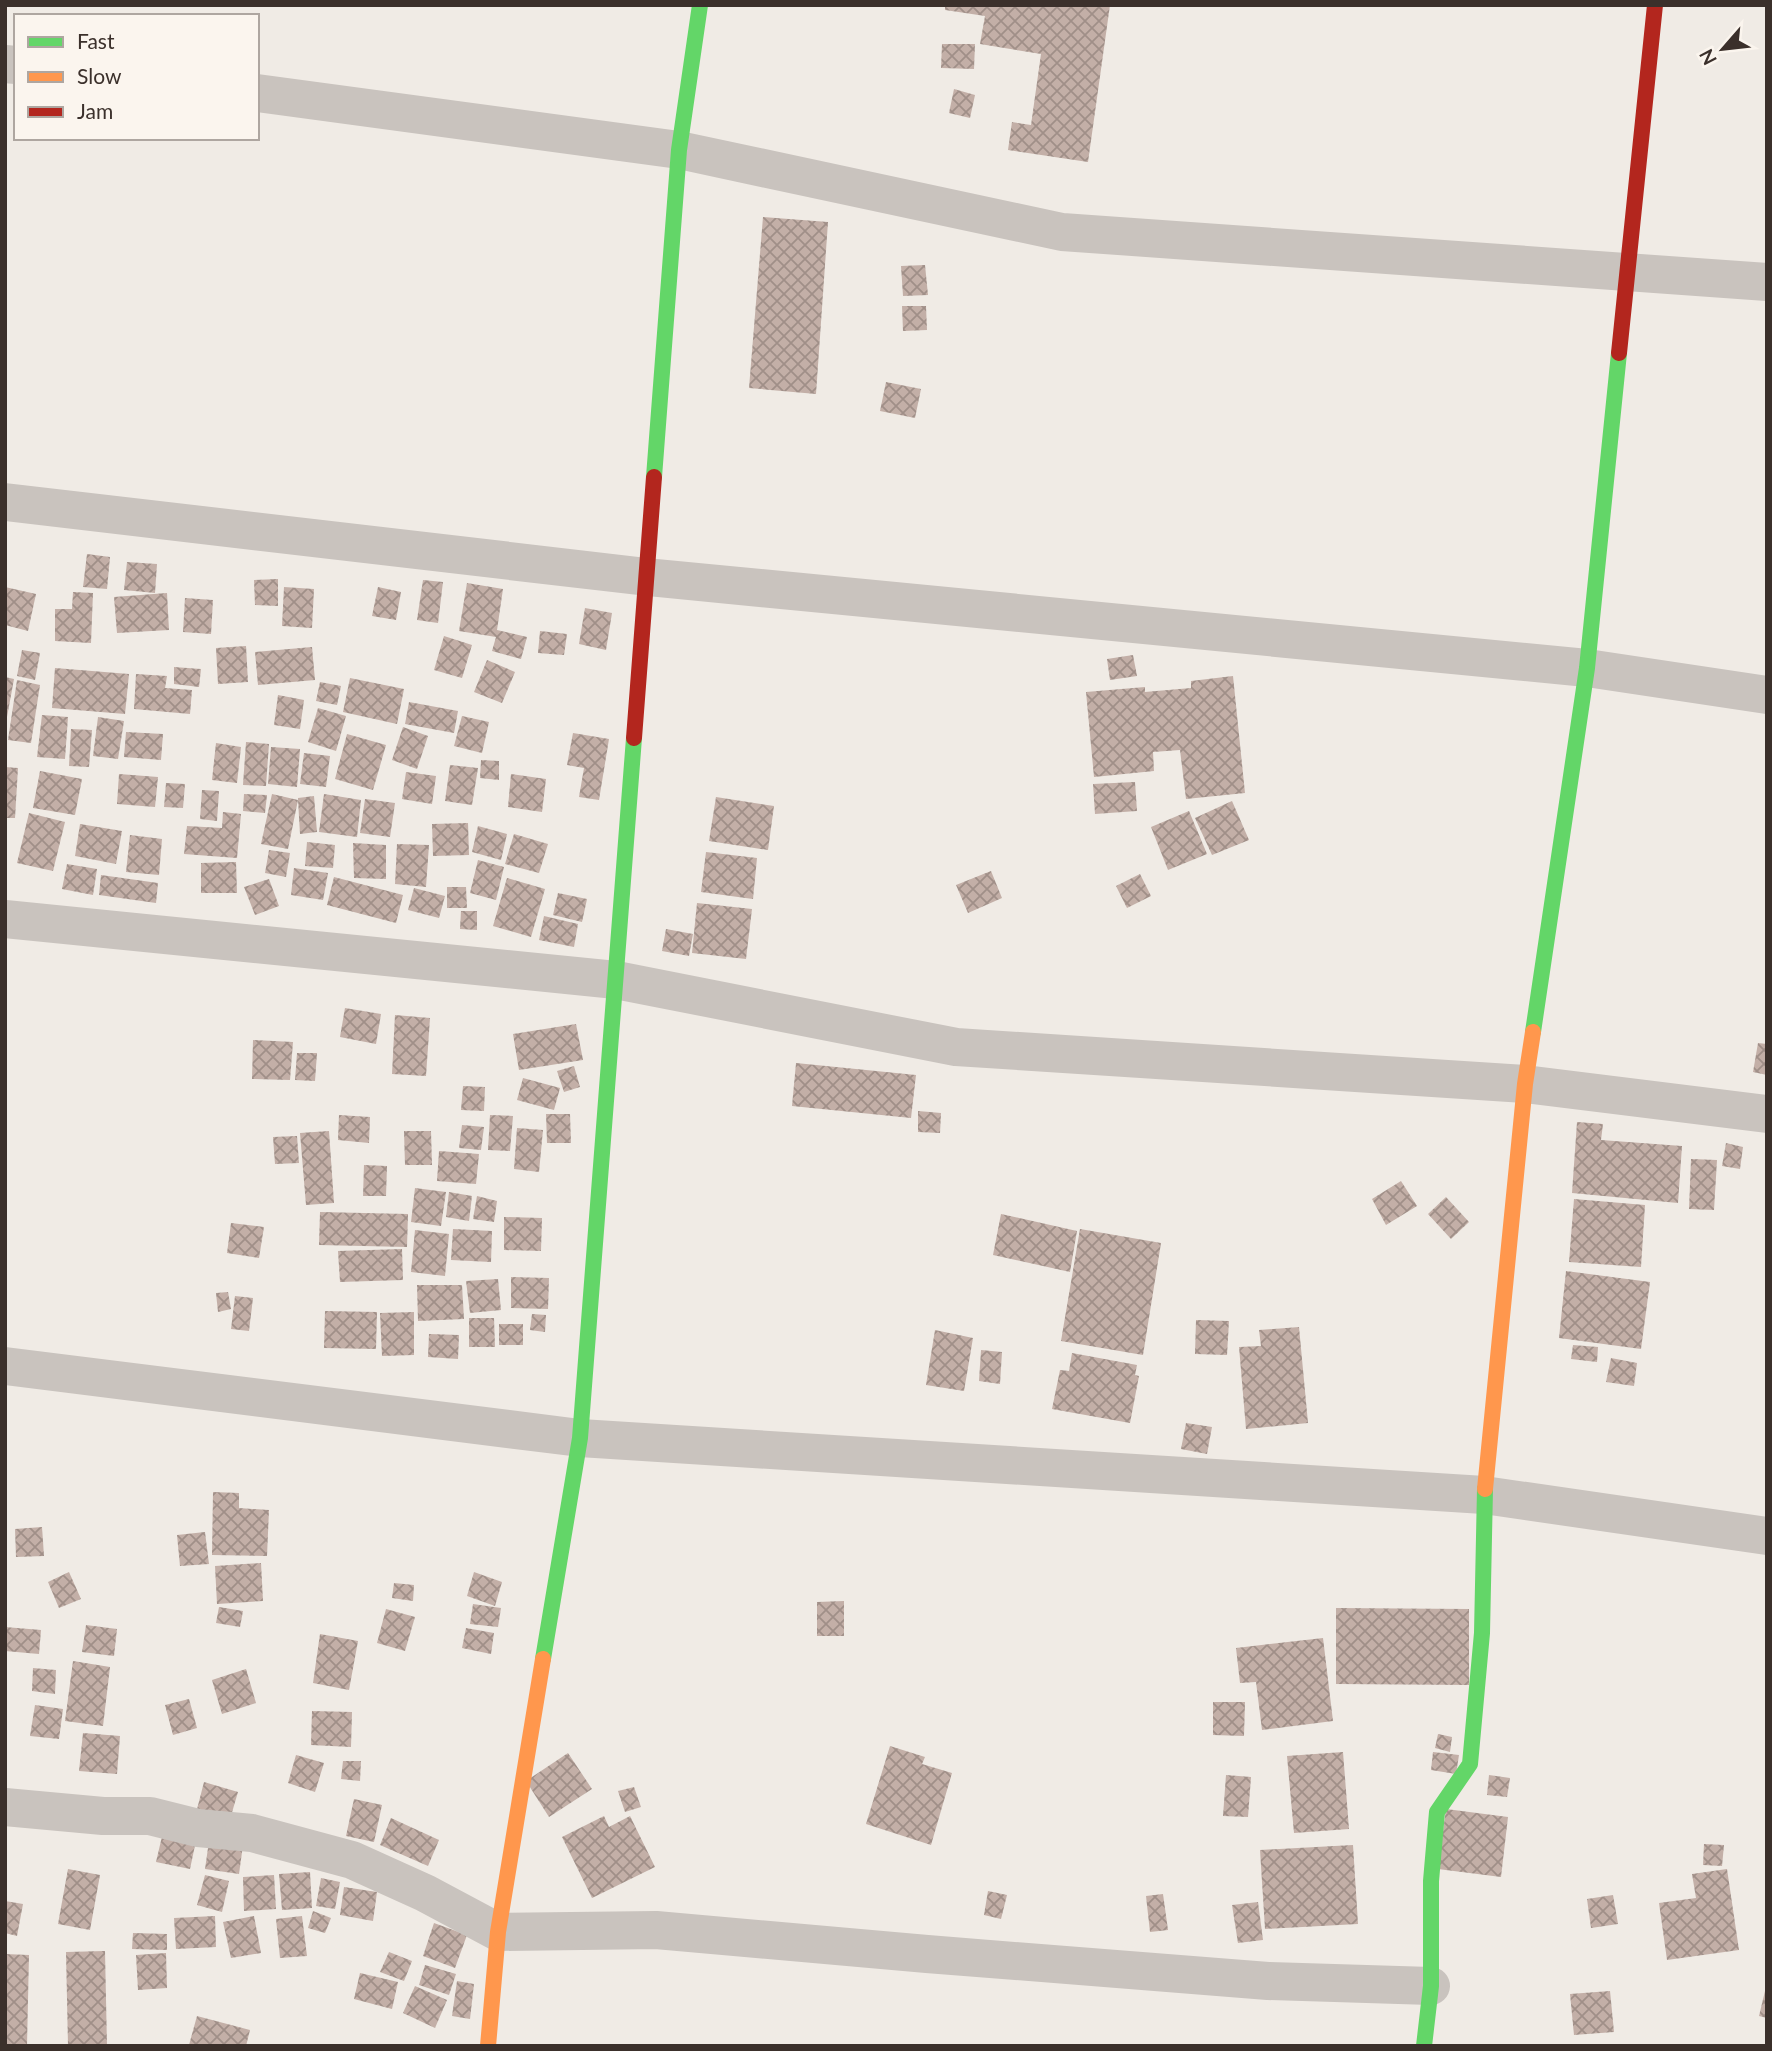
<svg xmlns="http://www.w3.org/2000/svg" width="1772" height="2051" font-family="Lato,sans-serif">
	<defs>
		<pattern id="building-cross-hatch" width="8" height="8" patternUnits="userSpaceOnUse" patternTransform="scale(1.75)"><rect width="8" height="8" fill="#c3afa7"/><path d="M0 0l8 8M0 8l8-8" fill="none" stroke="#a08f88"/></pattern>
	</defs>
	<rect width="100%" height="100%" fill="#f0ebe5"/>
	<g fill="url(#building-cross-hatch)">
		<polygon points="945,5 1110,5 1088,162 1008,150 1012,122 1031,125 1041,54 980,44 985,16 945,10"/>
		<polygon points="942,44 975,44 974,69 941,68"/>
		<polygon points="954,89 975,95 970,118 949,113"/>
		<polygon points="763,217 828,222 816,394 749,388"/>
		<polygon points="925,265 928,295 903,296 901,266"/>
		<polygon points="902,306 926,306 927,330 903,331"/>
		<polygon points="886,382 921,389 915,418 880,411"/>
		<polygon points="87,554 110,557 107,589 83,587"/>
		<polygon points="127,562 157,564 155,593 124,590"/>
		<polygon points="278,579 278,606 255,605 254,580"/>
		<polygon points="423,580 443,582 438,623 417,620"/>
		<polygon points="467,583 503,589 497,630 527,637 521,659 492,651 496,637 459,631"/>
		<polygon points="5,587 36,594 28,631 5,625"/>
		<polygon points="284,587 314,589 312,628 282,626"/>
		<polygon points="378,587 401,592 396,620 372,616"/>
		<polygon points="73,592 93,593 91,643 55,641 55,609 72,609"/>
		<polygon points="167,593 169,630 117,633 114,597"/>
		<polygon points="185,598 213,600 211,634 183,632"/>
		<polygon points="585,608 612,613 606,650 579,644"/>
		<polygon points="540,631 567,634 564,655 538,653"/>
		<polygon points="444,636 472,645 462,678 434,670"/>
		<polygon points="246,646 248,682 218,684 216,648"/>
		<polygon points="312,647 315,680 258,685 255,652"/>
		<polygon points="22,650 40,653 35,680 17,676"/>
		<polygon points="1133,655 1137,676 1110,680 1107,659"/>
		<polygon points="487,660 515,672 502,703 474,692"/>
		<polygon points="174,667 201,669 199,687 174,684"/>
		<polygon points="55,668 129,674 125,714 52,708"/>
		<polygon points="136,674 167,676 165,688 192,690 190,714 134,709"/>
		<polygon points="1233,676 1245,793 1186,799 1180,750 1153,752 1154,771 1094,777 1086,692 1145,687 1145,692 1191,688 1191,681"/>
		<polygon points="5,677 14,679 7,717 5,717"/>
		<polygon points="350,678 404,689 397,724 343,712"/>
		<polygon points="17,680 40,685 31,743 8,740"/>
		<polygon points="320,682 341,686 337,705 316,701"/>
		<polygon points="278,695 304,700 300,729 274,725"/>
		<polygon points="409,702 458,711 454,733 405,724"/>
		<polygon points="318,708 346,716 336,751 308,742"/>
		<polygon points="42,715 68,717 65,759 37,757"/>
		<polygon points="462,716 489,722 482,753 454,746"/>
		<polygon points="98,717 124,721 118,759 93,756"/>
		<polygon points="403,727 428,736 417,769 392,760"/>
		<polygon points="71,729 92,730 89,767 69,766"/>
		<polygon points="126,732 163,734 161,760 124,757"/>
		<polygon points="573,733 609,739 599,800 579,797 584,768 567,765"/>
		<polygon points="347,734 386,745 373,790 335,779"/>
		<polygon points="246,742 269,744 266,786 243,785"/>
		<polygon points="216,743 241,747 237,783 212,780"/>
		<polygon points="271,747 300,749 297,787 268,784"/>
		<polygon points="304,753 330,756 326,787 300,784"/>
		<polygon points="481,760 499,761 499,780 480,778"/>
		<polygon points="450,765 478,768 472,805 445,801"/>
		<polygon points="5,767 18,768 15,818 5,818"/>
		<polygon points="40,771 82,779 75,815 33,808"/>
		<polygon points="406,772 436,776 432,804 402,799"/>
		<polygon points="119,774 158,777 155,807 117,804"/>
		<polygon points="511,774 546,779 542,812 508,807"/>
		<polygon points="1135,782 1137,811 1095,814 1093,784"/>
		<polygon points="166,783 185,784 183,808 164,807"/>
		<polygon points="202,790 219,791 217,821 200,819"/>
		<polygon points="244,794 267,795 265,813 243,811"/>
		<polygon points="272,794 298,800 298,798 314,796 317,832 300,834 298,800 288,849 261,844"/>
		<polygon points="324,794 361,800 357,837 319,832"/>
		<polygon points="716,797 774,806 768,850 709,841"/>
		<polygon points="365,799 395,803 390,837 360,833"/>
		<polygon points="1232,801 1249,840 1212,855 1195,818"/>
		<polygon points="1189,811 1207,854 1168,870 1151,827"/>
		<polygon points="223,812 241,814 237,858 184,854 187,826 222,828"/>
		<polygon points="29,813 65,822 53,871 17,863"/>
		<polygon points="468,823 469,855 433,856 432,824"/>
		<polygon points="80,824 122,831 116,864 75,856"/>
		<polygon points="478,826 507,834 501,860 472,852"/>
		<polygon points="514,834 548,844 539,873 505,864"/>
		<polygon points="130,835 162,839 159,875 126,872"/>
		<polygon points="307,842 335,845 333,868 305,866"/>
		<polygon points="353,843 386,845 386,879 354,878"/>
		<polygon points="397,844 429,845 426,887 395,884"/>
		<polygon points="269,850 290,853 286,877 265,873"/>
		<polygon points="706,852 757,858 753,899 701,892"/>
		<polygon points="478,860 504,867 496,900 470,893"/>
		<polygon points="236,862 237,893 201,893 201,863"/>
		<polygon points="67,864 97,869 93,895 62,889"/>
		<polygon points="294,868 328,873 323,900 291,895"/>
		<polygon points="991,871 1002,898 968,913 956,885"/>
		<polygon points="1140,874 1151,896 1127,908 1116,886"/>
		<polygon points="101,875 158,883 156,903 99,895"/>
		<polygon points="334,877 403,895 396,923 327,905"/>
		<polygon points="507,878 545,889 531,937 493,926"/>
		<polygon points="269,879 279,906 255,915 244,887"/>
		<polygon points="447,887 466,887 467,908 447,908"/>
		<polygon points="414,888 445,896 439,918 408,910"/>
		<polygon points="558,893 587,899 582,922 553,915"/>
		<polygon points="697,903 752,909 746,959 692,953"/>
		<polygon points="461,911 477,911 477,930 460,929"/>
		<polygon points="544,916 578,924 574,947 539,940"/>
		<polygon points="666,929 693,934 689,956 662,951"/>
		<polygon points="345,1008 381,1014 376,1044 340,1037"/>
		<polygon points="395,1015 430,1018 426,1076 392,1074"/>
		<polygon points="576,1024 583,1060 519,1070 513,1034"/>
		<polygon points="253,1040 293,1042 290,1080 252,1079"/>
		<polygon points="1758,1043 1767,1044 1767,1075 1753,1072"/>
		<polygon points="297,1053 317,1053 315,1081 295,1080"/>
		<polygon points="796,1063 916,1075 911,1118 792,1106"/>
		<polygon points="574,1066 580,1087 564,1092 557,1071"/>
		<polygon points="523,1078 560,1088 554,1110 517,1100"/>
		<polygon points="463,1086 485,1087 484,1111 461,1110"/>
		<polygon points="918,1111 941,1113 940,1133 918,1132"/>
		<polygon points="546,1114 570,1114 571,1143 547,1143"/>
		<polygon points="339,1115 370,1117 369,1143 338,1140"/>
		<polygon points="490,1115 513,1116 510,1151 488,1150"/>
		<polygon points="1577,1122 1603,1124 1601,1140 1682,1146 1678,1203 1572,1193"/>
		<polygon points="462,1125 484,1127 481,1150 459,1148"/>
		<polygon points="517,1128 543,1130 539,1172 514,1169"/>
		<polygon points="329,1131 334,1203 306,1205 300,1133"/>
		<polygon points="404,1131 431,1131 432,1165 405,1165"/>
		<polygon points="297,1136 299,1163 275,1164 273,1137"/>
		<polygon points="1726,1143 1743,1147 1740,1169 1722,1166"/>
		<polygon points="439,1151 479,1154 476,1184 437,1181"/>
		<polygon points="1691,1159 1717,1160 1714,1210 1689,1209"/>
		<polygon points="364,1165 387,1166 386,1196 363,1196"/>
		<polygon points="1401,1181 1417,1206 1386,1225 1372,1199"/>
		<polygon points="415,1188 446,1192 441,1226 411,1222"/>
		<polygon points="449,1192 472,1196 469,1221 446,1217"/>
		<polygon points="477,1196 497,1201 494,1222 473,1219"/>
		<polygon points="1446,1197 1469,1222 1451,1239 1428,1214"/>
		<polygon points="1574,1199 1645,1205 1641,1267 1569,1262"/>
		<polygon points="320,1212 408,1214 407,1247 319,1245"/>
		<polygon points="1001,1214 1077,1231 1070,1272 993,1255"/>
		<polygon points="504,1217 542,1218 541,1251 504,1250"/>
		<polygon points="231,1223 264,1227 259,1258 227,1253"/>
		<polygon points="453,1229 492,1231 491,1262 451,1260"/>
		<polygon points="1080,1229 1161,1243 1143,1355 1061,1341"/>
		<polygon points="415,1230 449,1234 445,1276 411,1272"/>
		<polygon points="402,1249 403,1280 340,1282 338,1251"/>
		<polygon points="1566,1271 1650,1282 1641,1349 1559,1338"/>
		<polygon points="511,1277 549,1278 548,1309 511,1308"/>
		<polygon points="498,1279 501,1310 470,1313 466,1281"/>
		<polygon points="417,1285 462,1285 464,1319 418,1321"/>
		<polygon points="228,1292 231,1309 218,1312 216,1293"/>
		<polygon points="235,1296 253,1298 249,1331 231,1329"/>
		<polygon points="325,1311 377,1312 376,1349 324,1348"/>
		<polygon points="414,1312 414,1355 382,1356 380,1313"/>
		<polygon points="532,1314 546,1315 545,1332 530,1330"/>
		<polygon points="469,1318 494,1318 495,1347 469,1347"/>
		<polygon points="1196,1320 1229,1321 1227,1355 1195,1354"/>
		<rect x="499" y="1324" width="24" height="21"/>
		<polygon points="1299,1327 1308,1423 1246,1429 1239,1347 1261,1346 1259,1330"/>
		<polygon points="935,1330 973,1338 964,1391 926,1385"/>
		<polygon points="429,1334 459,1335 458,1359 428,1357"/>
		<polygon points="1573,1345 1598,1347 1597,1362 1571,1359"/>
		<polygon points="981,1350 1002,1352 1000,1384 979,1381"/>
		<polygon points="1072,1353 1137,1365 1135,1375 1139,1376 1130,1423 1052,1409 1060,1370 1069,1371"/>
		<polygon points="1611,1358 1637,1363 1634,1386 1606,1382"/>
		<polygon points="1186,1423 1212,1427 1207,1454 1181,1449"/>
		<polygon points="213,1492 239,1493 239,1508 269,1510 267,1556 212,1555"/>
		<polygon points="42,1527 44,1556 16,1557 15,1529"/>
		<polygon points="205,1532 209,1564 180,1566 177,1535"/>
		<polygon points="261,1563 263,1601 217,1604 215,1566"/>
		<polygon points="69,1572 81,1599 59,1608 48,1582"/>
		<polygon points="474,1572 502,1582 495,1606 467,1596"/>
		<polygon points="394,1583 414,1585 413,1601 392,1598"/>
		<polygon points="844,1601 844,1636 817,1636 817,1602"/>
		<polygon points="473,1604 501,1608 498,1627 470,1624"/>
		<polygon points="219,1607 243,1611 240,1627 216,1623"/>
		<polygon points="1336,1608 1469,1609 1469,1685 1336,1684"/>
		<polygon points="386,1609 415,1617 405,1651 377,1643"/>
		<polygon points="86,1625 117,1629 114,1656 82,1652"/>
		<polygon points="5,1627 41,1630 39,1654 5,1651"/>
		<polygon points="466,1628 494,1633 491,1654 462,1648"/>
		<polygon points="320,1634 358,1641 349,1690 313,1683"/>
		<polygon points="1323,1638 1333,1721 1262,1730 1256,1682 1240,1683 1236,1648"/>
		<polygon points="73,1661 110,1667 103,1726 65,1721"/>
		<polygon points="33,1668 56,1670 55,1694 32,1691"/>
		<polygon points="246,1669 256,1703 222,1714 212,1680"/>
		<polygon points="189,1699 197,1728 173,1735 165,1705"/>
		<polygon points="1213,1702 1245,1702 1244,1736 1213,1735"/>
		<polygon points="35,1705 63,1709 59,1739 30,1736"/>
		<polygon points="312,1711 352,1712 351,1747 311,1745"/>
		<polygon points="83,1733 120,1736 117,1774 79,1771"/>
		<polygon points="1438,1734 1452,1737 1450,1752 1435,1748"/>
		<polygon points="890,1746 925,1757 922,1764 952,1773 931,1845 866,1824"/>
		<polygon points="1343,1752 1349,1829 1294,1833 1287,1756"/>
		<polygon points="1433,1752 1459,1755 1456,1774 1431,1770"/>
		<polygon points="568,1753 592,1789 549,1817 526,1781"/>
		<polygon points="296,1755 324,1763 315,1792 288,1783"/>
		<polygon points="343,1761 361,1761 360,1781 341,1779"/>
		<polygon points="1226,1775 1251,1777 1248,1817 1223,1816"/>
		<polygon points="1489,1775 1510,1778 1507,1797 1487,1795"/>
		<polygon points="204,1782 238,1792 228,1826 195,1817"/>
		<polygon points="634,1787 641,1807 625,1812 618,1791"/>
		<polygon points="354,1799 382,1805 374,1842 346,1836"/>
		<polygon points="1446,1809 1508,1817 1501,1877 1438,1869"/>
		<polygon points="604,1816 609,1827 630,1816 655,1867 592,1898 562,1837"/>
		<polygon points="391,1818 439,1840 428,1866 380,1845"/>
		<polygon points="164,1828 197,1836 190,1869 156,1862"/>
		<polygon points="209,1841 243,1845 239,1874 205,1869"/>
		<polygon points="1704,1844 1724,1845 1722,1866 1703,1865"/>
		<polygon points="1353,1845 1358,1924 1265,1929 1260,1850"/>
		<polygon points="68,1869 100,1875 90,1930 58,1924"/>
		<polygon points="1727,1869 1739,1950 1667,1960 1659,1903 1696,1898 1692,1874"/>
		<polygon points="310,1872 312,1908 282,1910 279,1874"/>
		<polygon points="205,1875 229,1881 222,1912 197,1905"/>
		<polygon points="274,1875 276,1909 244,1911 243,1877"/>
		<polygon points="321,1878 340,1882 335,1909 316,1906"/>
		<polygon points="344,1887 377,1892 373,1921 340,1915"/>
		<polygon points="988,1891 1007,1895 1001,1919 984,1915"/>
		<polygon points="1163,1894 1168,1930 1150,1932 1146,1896"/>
		<polygon points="1613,1895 1618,1924 1591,1928 1587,1899"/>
		<polygon points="5,1901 23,1904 17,1936 5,1933"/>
		<polygon points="1258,1902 1263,1940 1238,1943 1232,1905"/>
		<polygon points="313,1911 331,1918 325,1933 308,1928"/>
		<polygon points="215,1916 216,1947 176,1949 174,1918"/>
		<polygon points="254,1916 261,1953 231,1958 223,1922"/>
		<polygon points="302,1916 307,1956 280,1958 276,1919"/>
		<polygon points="434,1923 467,1935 455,1968 423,1956"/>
		<polygon points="133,1933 167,1934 167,1950 132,1949"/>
		<polygon points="105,1951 107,2046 68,2046 66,1952"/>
		<polygon points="389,1952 412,1961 404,1981 380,1972"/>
		<polygon points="166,1953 167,1988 138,1990 136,1955"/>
		<polygon points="5,1954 29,1955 27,2046 5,2046"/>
		<polygon points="425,1965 456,1974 449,1995 419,1985"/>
		<polygon points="360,1973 398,1982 392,2009 354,1999"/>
		<polygon points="457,1981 474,1984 470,2019 452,2016"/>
		<polygon points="415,1986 447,2000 435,2028 403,2013"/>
		<polygon points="1610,1991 1614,2032 1574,2035 1570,1994"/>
		<polygon points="1765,1991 1767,1992 1767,2018 1759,2016"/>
		<polygon points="197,2016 250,2030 246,2046 189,2045"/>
	</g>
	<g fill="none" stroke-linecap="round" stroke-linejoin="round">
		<g stroke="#c9c3be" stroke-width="38">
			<polyline points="5,64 16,65"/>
			<polyline points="257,93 679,150 1062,232 1767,282"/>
			<polyline points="5,502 647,577 1587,668 1767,695"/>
			<polyline points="5,919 616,980 956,1047 1525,1084 1767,1114"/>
			<polyline points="5,1366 580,1438 1484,1495 1767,1536"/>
			<polyline points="5,1807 103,1816 150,1816 198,1828 252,1833 352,1860 425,1893 498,1932 656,1930 927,1954 1268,1981 1431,1986"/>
		</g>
		<g stroke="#63d668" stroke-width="16">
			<polyline points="654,477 679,150 700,5"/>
			<polyline points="1533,1032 1587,668 1619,353"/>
			<polyline points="543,1659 580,1438 634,738"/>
			<polyline points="1424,2046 1431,1986 1431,1881 1437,1812 1470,1764 1482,1633 1485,1489"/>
		</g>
		<g stroke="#ff974d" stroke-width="16">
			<polyline points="1485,1489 1525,1084 1533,1032"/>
			<polyline points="488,2046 498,1932 543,1659"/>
		</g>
		<g stroke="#b3261e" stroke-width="16">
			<polyline points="1619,353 1655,5"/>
			<polyline points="634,738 654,477"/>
		</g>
	</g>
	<rect width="1772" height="2051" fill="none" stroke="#3b302b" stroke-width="14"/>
	<rect x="14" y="14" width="245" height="126" fill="#fbf5ee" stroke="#aea6a0" stroke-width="2"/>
	<rect x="28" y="37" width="35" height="10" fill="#63d668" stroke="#aea6a0" stroke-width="2"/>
	<text x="77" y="49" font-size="21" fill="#3b302b">Fast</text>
	<rect x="28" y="72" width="35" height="10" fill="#ff974d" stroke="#aea6a0" stroke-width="2"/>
	<text x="77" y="84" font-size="21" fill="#3b302b">Slow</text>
	<rect x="28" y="107" width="35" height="10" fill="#b3261e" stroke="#aea6a0" stroke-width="2"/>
	<text x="77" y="119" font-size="21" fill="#3b302b">Jam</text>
	<g transform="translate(1723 49) rotate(242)" stroke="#fbf5ee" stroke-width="5" paint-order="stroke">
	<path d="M0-5L12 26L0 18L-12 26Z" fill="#3b302b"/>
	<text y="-10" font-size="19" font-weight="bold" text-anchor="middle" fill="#3b302b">N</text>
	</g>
</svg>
